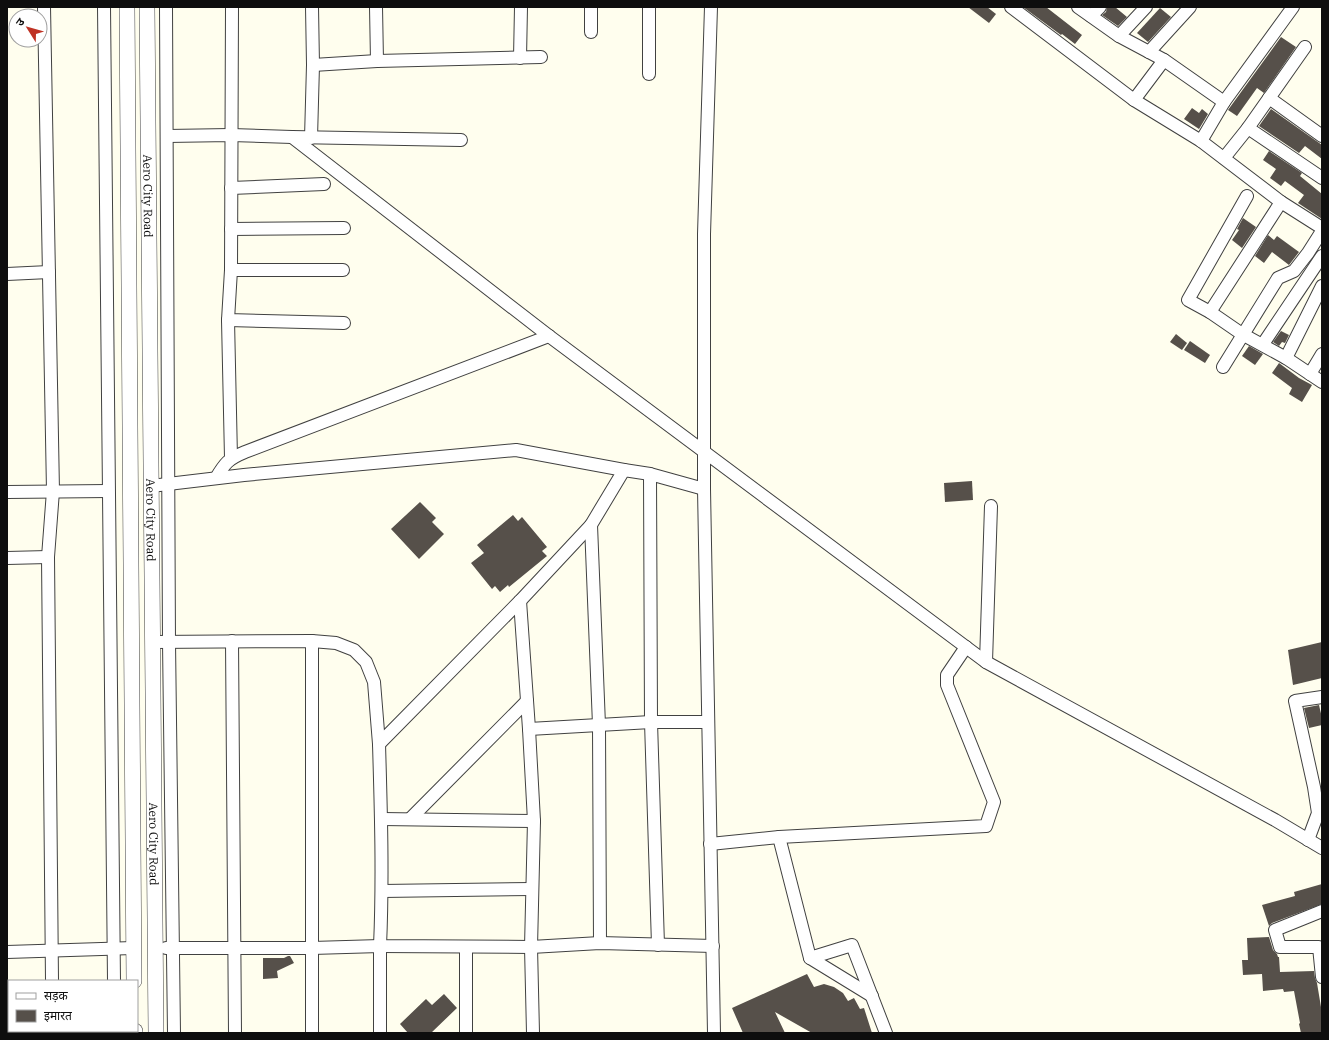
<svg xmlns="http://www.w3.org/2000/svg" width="1329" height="1040" font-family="'IBM Plex Serif','Noto Sans Devanagari',serif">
	<rect width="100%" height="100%" fill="#fffeee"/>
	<g fill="#56504a">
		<polygon points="968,7 987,7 996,14 989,23"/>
		<polygon points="1023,7 1046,7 1082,35 1075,44 1062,34 1061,35"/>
		<polygon points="1107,7 1115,7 1127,17 1118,26 1102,15 1106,12"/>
		<polygon points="1160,8 1171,17 1148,42 1137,33"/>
		<polygon points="1281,37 1296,47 1264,93 1257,88 1237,116 1228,110"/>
		<polygon points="1192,108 1199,113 1202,109 1208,114 1199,129 1184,119"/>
		<polygon points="1271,109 1322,145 1322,159 1305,146 1299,153 1259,126"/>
		<polygon points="1269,151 1302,173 1300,176 1322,194 1322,219 1298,203 1304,195 1285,181 1281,186 1270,178 1276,169 1263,160"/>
		<polygon points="1243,218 1256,227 1242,248 1232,240 1239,230 1237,229"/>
		<polygon points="1268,235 1274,240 1277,236 1299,252 1289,265 1272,252 1264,263 1255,256"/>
		<polygon points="1281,331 1289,335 1285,343 1282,342 1279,346 1273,342"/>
		<polygon points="1176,334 1187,343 1182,350 1170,342"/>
		<polygon points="1190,341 1210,355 1205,363 1184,350"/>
		<polygon points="1249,346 1263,354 1255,365 1242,356"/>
		<polygon points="1279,363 1299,378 1312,385 1302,402 1289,394 1292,388 1272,373"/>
		<polygon points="972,481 973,500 945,502 944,483"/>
		<polygon points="420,502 436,518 432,522 444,534 419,559 391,529"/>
		<polygon points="513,515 518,521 522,517 547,547 542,551 547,556 509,587 508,585 500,592 495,586 492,589 471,563 484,553 477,545"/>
		<polygon points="1322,642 1322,678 1293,685 1288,650"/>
		<polygon points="1319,705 1322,718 1322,725 1309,728 1304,708"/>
		<polygon points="1322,884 1322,904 1272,923 1269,926 1262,905 1295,896 1294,892"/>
		<polygon points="1269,937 1273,950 1277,954 1278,957 1279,957 1280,972 1314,971 1315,978 1317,983 1322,1013 1322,1033 1301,1033 1299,1024 1300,1023 1294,991 1284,992 1283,989 1263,991 1262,974 1243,975 1242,960 1248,960 1247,938"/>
		<polygon points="288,956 290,956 294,963 277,971 278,978 263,979 263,958 284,958"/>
		<polygon points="807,974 814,987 824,984 834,987 843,993 848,1001 854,998 860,1009 864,1008 872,1033 812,1033 775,1012 785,1033 743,1033 732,1008"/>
		<polygon points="444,994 457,1008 431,1033 408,1033 400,1024 426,999 432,1005"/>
	</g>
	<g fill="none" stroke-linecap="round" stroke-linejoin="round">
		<g stroke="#414141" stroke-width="14">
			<g id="minor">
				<polyline points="44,7 53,491 48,557 52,981"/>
				<polyline points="104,7 114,981"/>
				<polyline points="166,7 169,642 174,1033"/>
				<polyline points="232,7 231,270 228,320 344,323"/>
				<polyline points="376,7 377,61"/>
				<polyline points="591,7 591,32"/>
				<polyline points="711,7 704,234 704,489 714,1033"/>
				<polyline points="1011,7 1134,100 1201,141 1281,202 1322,228"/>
				<polyline points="1078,7 1119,36 1164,60 1224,102"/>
				<polyline points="1091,16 1100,7"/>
				<polyline points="1119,36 1146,7"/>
				<polyline points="1149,52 1190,7"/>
				<polyline points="520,58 521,7"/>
				<polyline points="313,65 377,61 541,57"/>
				<polyline points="649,74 649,7"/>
				<polyline points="1269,98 1322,136"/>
				<polyline points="1134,100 1164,60"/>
				<polyline points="1248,128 1322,178"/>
				<polyline points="167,136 231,135 292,137 461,140"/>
				<polyline points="292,137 549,336 986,662 1275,820 1322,848"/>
				<polyline points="311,138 313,65 312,7"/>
				<polyline points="1201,141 1224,102 1293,7"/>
				<polyline points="1224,158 1248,128 1305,47"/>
				<polyline points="231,188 324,184"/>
				<polyline points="1247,196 1188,300 1210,312 1242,334 1286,358 1322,382"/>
				<polyline points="231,229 344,228"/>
				<polyline points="231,270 343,270"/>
				<polyline points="7,274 49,272"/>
				<polyline points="1210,312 1281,202"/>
				<polyline points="228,320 231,458"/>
				<polyline points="1263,344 1322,256"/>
				<polyline points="1286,358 1322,286"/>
				<polyline points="1223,367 1278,278 1294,271 1308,253 1322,231"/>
				<polyline points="1310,374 1322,354"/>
				<polyline points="650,474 651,722 658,945"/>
				<path d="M 216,478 C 225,463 228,459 245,452 L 549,336"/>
				<polyline points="151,486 244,475 516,450 624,470"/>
				<polyline points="7,492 108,491"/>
				<polyline points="591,525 599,725 600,943"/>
				<polyline points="7,558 48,557"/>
				<polyline points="520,601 529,729 534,821 531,947 533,1033"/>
				<polyline points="232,641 235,1033"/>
				<polyline points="312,641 312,1033"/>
				<polyline points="153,642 312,641 336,643 354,650 366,662 374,682 379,744 520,601 591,525 624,470 650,474 704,489"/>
				<polyline points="986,662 991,506"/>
				<polyline points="529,729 651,722 708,722"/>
				<path d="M 379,744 C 381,811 383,879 380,946 L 531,947 L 600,943 L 713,946"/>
				<polyline points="382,819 534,821"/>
				<polyline points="410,819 527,701"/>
				<polyline points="779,837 810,958 852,945 886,1033"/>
				<polyline points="1308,840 1318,813 1314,787 1295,701 1322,697"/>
				<polyline points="710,844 779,837 986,826 994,802 947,685 947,675 966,647"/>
				<polyline points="382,891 532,889"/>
				<polyline points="1322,911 1275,930 1280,947 1319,947 1322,977"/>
				<polyline points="466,947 466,1033"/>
				<polyline points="166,948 312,948 380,946 380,1033"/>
				<polyline points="7,952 133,948"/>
				<polyline points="810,958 872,996"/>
				<polyline points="53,1031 53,1033"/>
				<polyline points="114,1031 114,1033"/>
			</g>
		</g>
		<g stroke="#414141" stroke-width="16">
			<g id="tertiary">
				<polyline points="127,7 134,981"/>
				<path id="s1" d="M 147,7 L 156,1033"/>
				<polyline points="135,1031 135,1033"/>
			</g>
		</g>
		<use href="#minor" stroke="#fff" stroke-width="12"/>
		<use href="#tertiary" stroke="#fff" stroke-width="15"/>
	</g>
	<g text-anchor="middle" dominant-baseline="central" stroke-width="4" stroke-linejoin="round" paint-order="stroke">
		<g font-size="12" fill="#0e0e0e" stroke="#fff">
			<text stroke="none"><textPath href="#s1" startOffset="189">Aero City Road</textPath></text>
			<text stroke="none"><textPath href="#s1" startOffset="513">Aero City Road</textPath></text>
			<text stroke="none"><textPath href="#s1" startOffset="837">Aero City Road</textPath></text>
		</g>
	</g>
	<rect width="1329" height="1040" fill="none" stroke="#0e0e0e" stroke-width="16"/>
	<rect x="8" y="980" width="130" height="52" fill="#ffffff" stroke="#9f9f9f"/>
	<rect x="16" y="993" width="20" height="6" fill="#ffffff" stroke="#9f9f9f"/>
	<text x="44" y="1000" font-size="12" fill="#0e0e0e">सड़क</text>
	<rect x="16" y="1010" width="20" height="12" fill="#56504a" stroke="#9f9f9f"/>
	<text x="44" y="1020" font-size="12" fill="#0e0e0e">इमारत</text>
	<g transform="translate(28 28) rotate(307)"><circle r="19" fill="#ffffff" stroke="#9f9f9f"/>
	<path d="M0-3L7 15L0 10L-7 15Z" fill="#bf3224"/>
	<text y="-6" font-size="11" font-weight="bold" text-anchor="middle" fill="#0e0e0e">उ</text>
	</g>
</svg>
